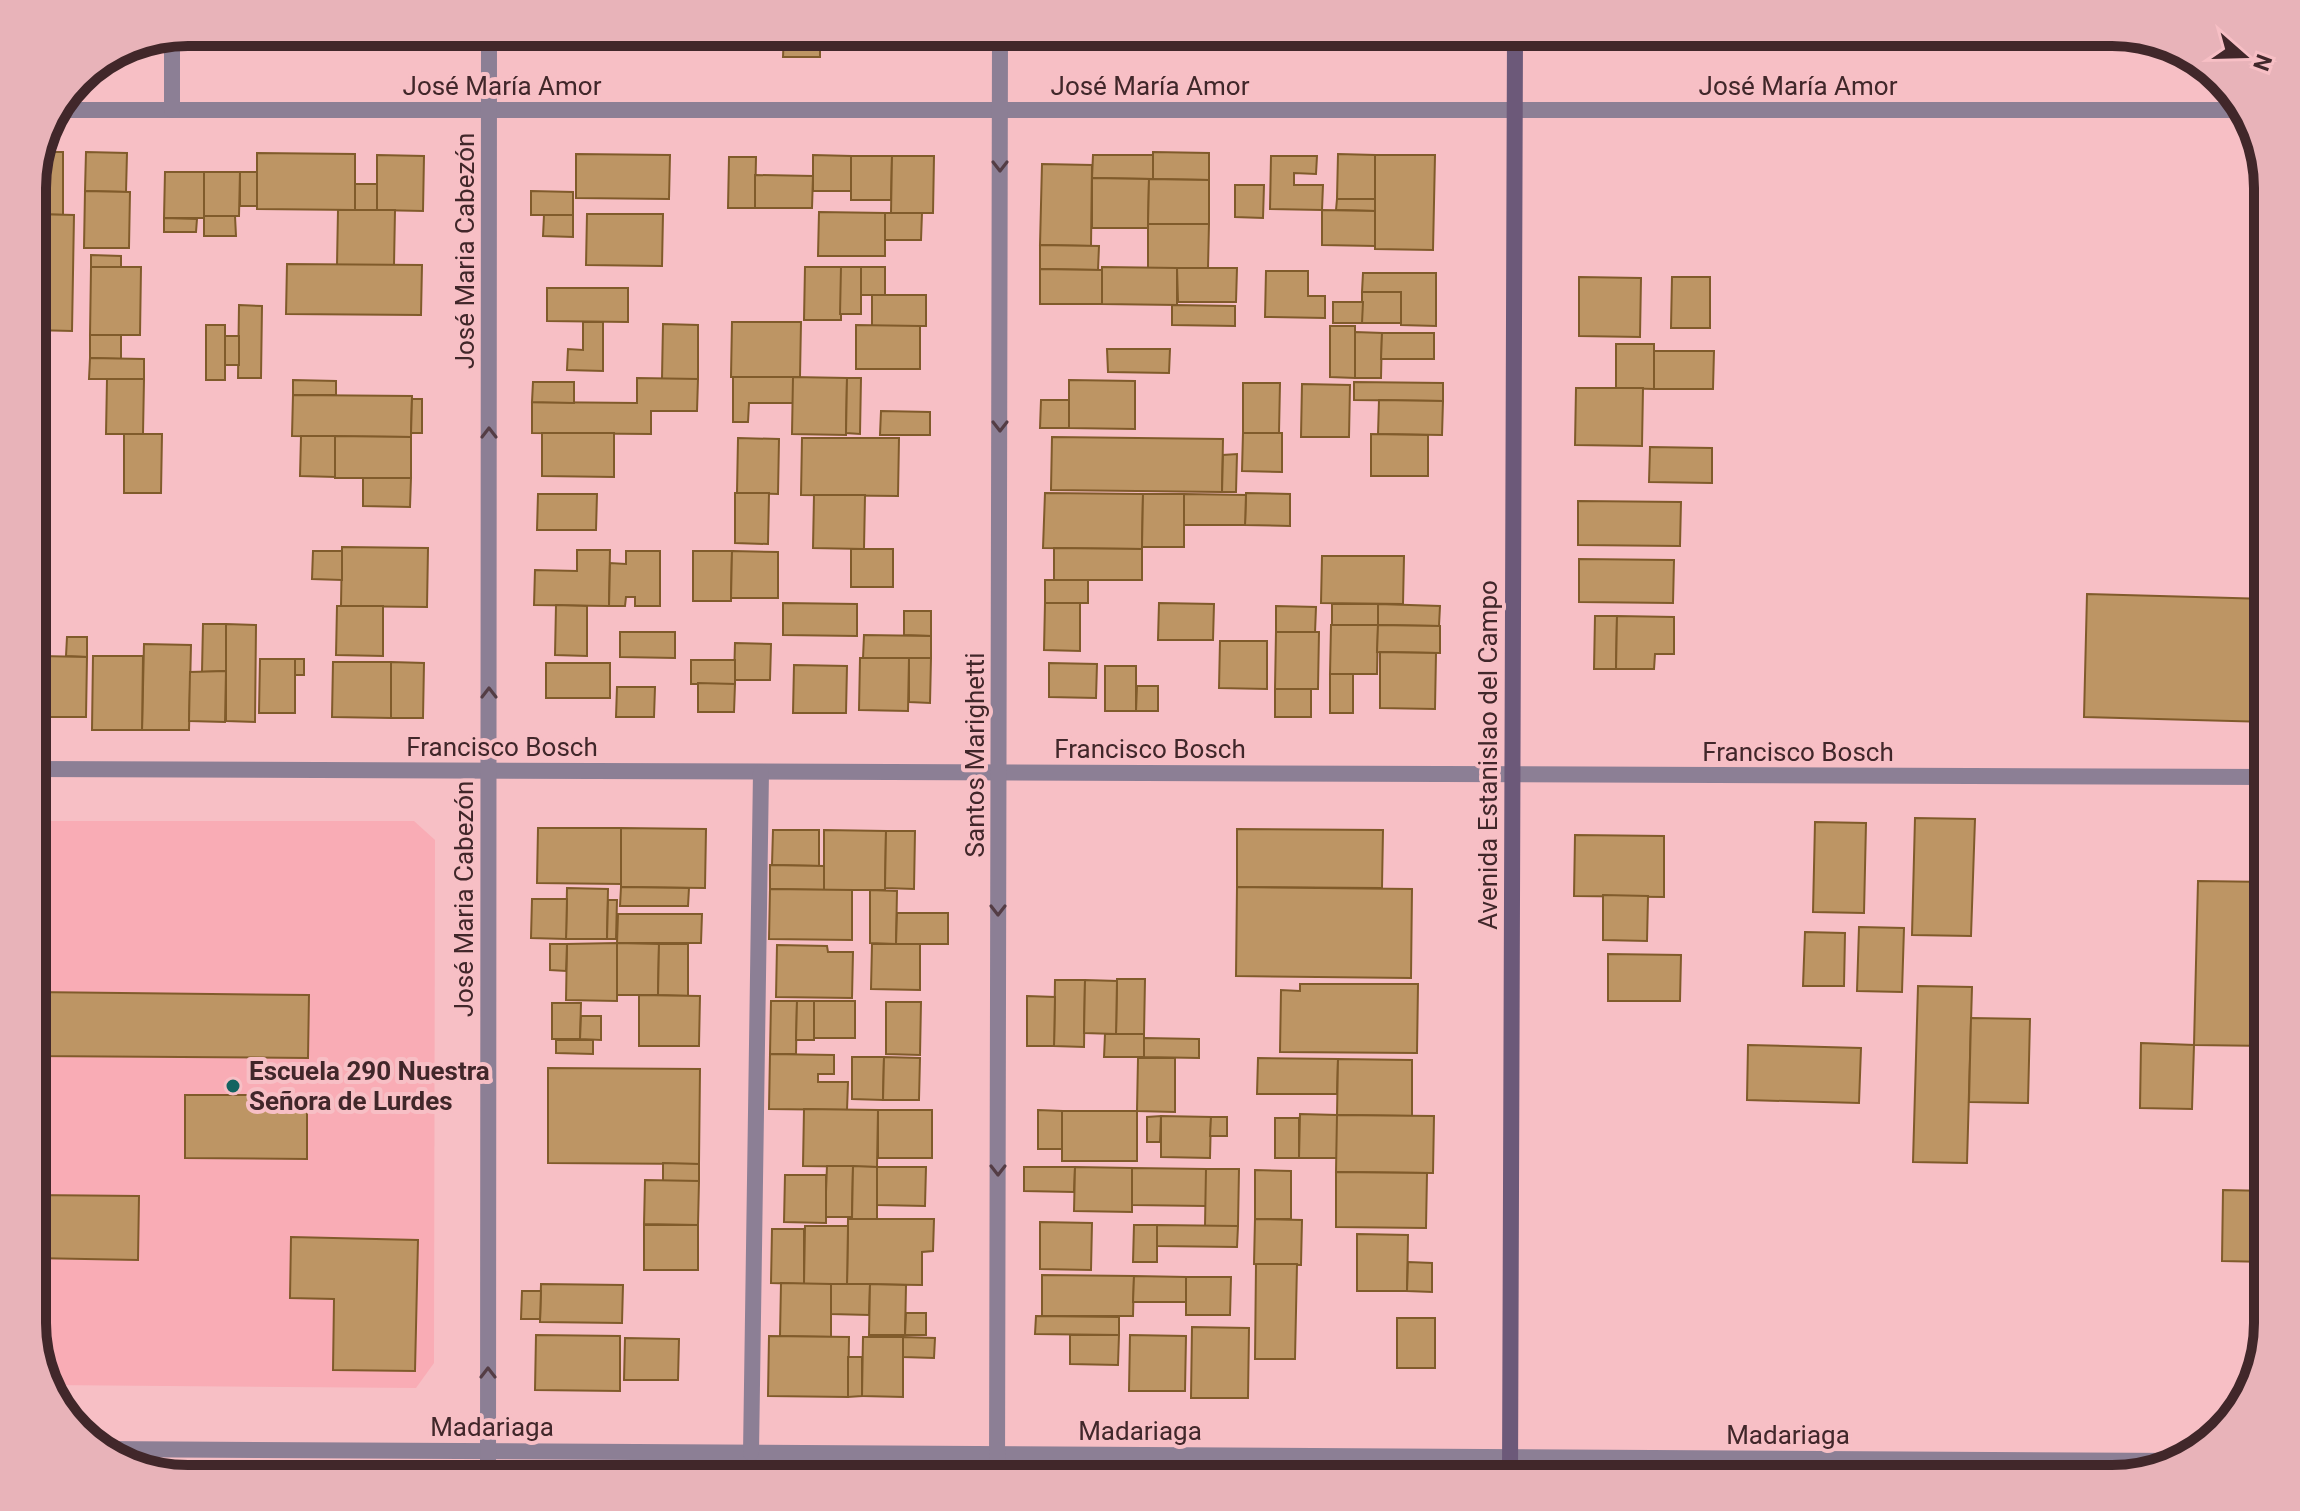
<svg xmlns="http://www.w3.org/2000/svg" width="2300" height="1511" font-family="Roboto,sans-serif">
	<rect width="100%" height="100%" fill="#f7bfc5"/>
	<polygon fill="#f9acb5" points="32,821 414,821 435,840 434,1363 416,1388 48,1385 32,1333"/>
	<g fill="#bd9564" stroke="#805b2b" stroke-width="2">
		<polygon points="198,32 256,32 256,34"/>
		<rect x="536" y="32" width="55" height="10"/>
		<polygon points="591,32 616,32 616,47 590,46"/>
		<polygon points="616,32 653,32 653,45 616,44"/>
		<polygon points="670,32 706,32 706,43 669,42"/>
		<polygon points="784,32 820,32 820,57 783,57"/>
		<rect x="820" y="32" width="40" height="5"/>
		<polygon points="39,152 63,152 63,215 32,214 32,178"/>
		<polygon points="86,152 127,153 126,192 85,191"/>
		<polygon points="1153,152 1209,153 1209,180 1153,179"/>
		<polygon points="257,153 355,154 355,210 257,209"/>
		<polygon points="576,154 670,155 669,199 576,198"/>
		<polygon points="1338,154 1375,155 1375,199 1337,199"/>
		<polygon points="377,155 424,156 423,211 377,210"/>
		<polygon points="813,155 851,156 851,191 813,191"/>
		<polygon points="1093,155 1153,155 1153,179 1092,178"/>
		<polygon points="1375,155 1435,155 1433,250 1375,249"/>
		<polygon points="851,156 892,156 891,200 851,200"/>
		<polygon points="892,156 934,156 933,213 891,213"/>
		<polygon points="1271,156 1317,156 1316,174 1294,173 1294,185 1323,185 1322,210 1270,209"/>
		<polygon points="729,157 756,157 755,208 728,208"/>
		<polygon points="1042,164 1092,165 1091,246 1040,245"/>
		<polygon points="165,172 204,172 204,218 164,218"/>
		<polygon points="204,172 240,172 239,216 204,216"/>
		<rect x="240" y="172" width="17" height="34"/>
		<polygon points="755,175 813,176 812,208 755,208"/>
		<polygon points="1092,178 1149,179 1148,228 1092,228"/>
		<polygon points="1149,179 1209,180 1209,224 1148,224"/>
		<rect x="355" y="184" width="22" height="26"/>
		<polygon points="1235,185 1264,185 1263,218 1235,217"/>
		<polygon points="85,191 130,192 129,248 84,248"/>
		<polygon points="531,191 573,192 573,215 531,215"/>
		<polygon points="1337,199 1375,199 1375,211 1336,210"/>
		<polygon points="338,210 395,210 394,265 337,265"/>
		<polygon points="1322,210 1375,211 1375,246 1322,245"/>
		<polygon points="819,212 885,213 885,256 818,256"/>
		<polygon points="885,213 922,213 921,240 885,240"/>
		<polygon points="32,214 74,215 72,331 32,330"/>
		<polygon points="587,214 663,214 662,266 586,265"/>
		<polygon points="544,215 573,215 573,237 543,236"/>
		<polygon points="204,216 235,216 236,236 204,236"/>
		<polygon points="164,218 197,219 196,232 164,232"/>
		<polygon points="1148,224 1209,224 1208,268 1148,268"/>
		<polygon points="1040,245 1099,246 1098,270 1040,269"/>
		<polygon points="91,255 121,256 121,267 91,267"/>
		<polygon points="287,264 422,265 421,315 286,314"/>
		<polygon points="91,267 141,267 140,335 90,335"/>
		<polygon points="805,267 841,267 841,320 804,320"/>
		<polygon points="841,267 861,267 861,314 840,314"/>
		<rect x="861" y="267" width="24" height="28"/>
		<polygon points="1102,267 1177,268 1177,305 1102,304"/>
		<polygon points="1177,268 1237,268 1236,302 1178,302"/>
		<polygon points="1040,269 1102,270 1102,304 1040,304"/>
		<polygon points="1266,271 1308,271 1308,296 1325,296 1325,318 1265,317"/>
		<polygon points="1363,273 1436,273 1436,326 1401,325 1401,292 1362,292"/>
		<polygon points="1579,277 1641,278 1640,337 1579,336"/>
		<polygon points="1672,277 1710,277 1710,328 1671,328"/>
		<polygon points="547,288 628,288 628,322 547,321"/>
		<rect x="1362" y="292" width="39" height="31"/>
		<rect x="872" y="295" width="54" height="31"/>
		<polygon points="1333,302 1363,302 1362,323 1333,323"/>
		<polygon points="239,305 262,306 261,378 238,378"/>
		<polygon points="1172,305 1235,306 1235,326 1172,325"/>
		<polygon points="583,322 603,322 603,371 567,370 568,349 583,350"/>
		<polygon points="732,322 801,322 800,377 731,377"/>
		<polygon points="663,324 698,325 698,379 662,379"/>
		<rect x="206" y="325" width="19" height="55"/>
		<polygon points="856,325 920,326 920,369 856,369"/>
		<polygon points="1330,326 1355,326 1355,378 1330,377"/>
		<polygon points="1355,332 1382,333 1381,378 1355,378"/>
		<polygon points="1382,333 1434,333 1434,359 1381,359"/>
		<polygon points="90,335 121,335 121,359 90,358"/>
		<rect x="225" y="336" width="14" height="29"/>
		<polygon points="1616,344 1654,344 1654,389 1616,388"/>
		<polygon points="1107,349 1170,349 1169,373 1108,372"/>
		<polygon points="1654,351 1714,351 1713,389 1654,389"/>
		<polygon points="90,358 144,359 144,379 89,379"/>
		<polygon points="733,377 793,377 793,403 749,403 748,422 733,422"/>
		<polygon points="793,377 847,378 846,435 792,434"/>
		<polygon points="637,378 698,379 697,411 651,411 651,434 532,433 532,402 637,403"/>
		<polygon points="847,378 861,378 860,434 846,433"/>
		<polygon points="107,379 144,379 143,434 106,434"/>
		<polygon points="293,380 336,381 336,395 293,395"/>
		<polygon points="1069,380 1135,381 1135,429 1069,428"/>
		<polygon points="533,382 574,382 574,403 532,402"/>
		<polygon points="1354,382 1443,383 1443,401 1354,400"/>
		<polygon points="1243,383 1280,383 1279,433 1243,433"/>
		<polygon points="1302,384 1350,385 1349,437 1301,437"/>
		<polygon points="1576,388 1643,388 1642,446 1575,445"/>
		<polygon points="293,395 412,396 411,437 292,436"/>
		<polygon points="412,399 422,399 422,433 411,433"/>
		<polygon points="1041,400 1069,400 1069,428 1040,428"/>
		<polygon points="1379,400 1443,401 1442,435 1378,434"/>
		<polygon points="881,411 930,412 930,435 880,435"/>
		<polygon points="542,433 614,433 614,477 542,476"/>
		<polygon points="1243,433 1282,433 1282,472 1242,471"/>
		<polygon points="124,434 162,434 161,493 124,493"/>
		<polygon points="1371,434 1428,435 1428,476 1371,476"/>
		<polygon points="301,436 335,436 335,477 300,476"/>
		<polygon points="335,436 411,437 411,478 335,478"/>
		<polygon points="1052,437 1223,439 1222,492 1051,490"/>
		<polygon points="738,438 779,439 778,494 737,493"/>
		<polygon points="802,438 899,438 898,496 801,495"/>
		<polygon points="1650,447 1712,448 1712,483 1649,482"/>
		<polygon points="1237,454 1236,492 1222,492 1223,455"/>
		<polygon points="363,478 411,478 410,507 363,506"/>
		<polygon points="735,493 769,493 768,544 735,543"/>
		<polygon points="1045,493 1143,494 1142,549 1043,548"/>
		<polygon points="1246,493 1290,494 1290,526 1245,525"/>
		<polygon points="538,494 597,494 596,530 537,530"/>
		<polygon points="1143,494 1184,494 1184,547 1142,547"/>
		<polygon points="1184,494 1246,495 1245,525 1184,525"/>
		<polygon points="814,495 865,495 864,549 813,548"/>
		<polygon points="1578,501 1681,502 1680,546 1578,545"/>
		<polygon points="342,547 428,548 427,607 341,606"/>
		<polygon points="1054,548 1142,549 1142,580 1054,580"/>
		<rect x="851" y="549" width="42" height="38"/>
		<polygon points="577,550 610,550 609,606 534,605 535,570 577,571"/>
		<polygon points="313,551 342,551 342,580 312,579"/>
		<polygon points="626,551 660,551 660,606 635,606 635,597 626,597 625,606 609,606 610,563 626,564"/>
		<polygon points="693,551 732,551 731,601 693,601"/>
		<polygon points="732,551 778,552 778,598 731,598"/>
		<polygon points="1322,556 1404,556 1403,604 1321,603"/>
		<polygon points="1579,559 1674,560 1673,603 1579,602"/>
		<rect x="1045" y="580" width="43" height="23"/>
		<polygon points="2087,594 2268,599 2268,722 2084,717"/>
		<polygon points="783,603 857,604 857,636 783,635"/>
		<polygon points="1045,603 1080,603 1080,651 1044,650"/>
		<polygon points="1159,603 1214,604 1213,640 1158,640"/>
		<rect x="1332" y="604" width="46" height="21"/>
		<polygon points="1378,604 1440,606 1439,626 1378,625"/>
		<polygon points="556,605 587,606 587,656 555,655"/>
		<polygon points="337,606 383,606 383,656 336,655"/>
		<polygon points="1276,606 1316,607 1315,633 1276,632"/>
		<polygon points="904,611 931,611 931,636 904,635"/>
		<polygon points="1595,616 1617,616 1616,669 1594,669"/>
		<polygon points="1617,616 1674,617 1674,654 1655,654 1654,669 1616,669"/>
		<polygon points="203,624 226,624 226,671 202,672"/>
		<polygon points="226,624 256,625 255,722 226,721"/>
		<polygon points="1331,625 1378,625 1377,674 1330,674"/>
		<polygon points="1378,625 1440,626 1440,653 1377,652"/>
		<polygon points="620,632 675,632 675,658 620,657"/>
		<polygon points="1276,632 1319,632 1318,689 1275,689"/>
		<polygon points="864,635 931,636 931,658 863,658"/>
		<polygon points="67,637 87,637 87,657 66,656"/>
		<polygon points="1220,641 1267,641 1267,689 1219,688"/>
		<polygon points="735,643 771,644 770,680 734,680"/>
		<polygon points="144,644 191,645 189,730 142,730"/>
		<polygon points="1380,652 1436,653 1435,709 1380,708"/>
		<polygon points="41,656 87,657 86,717 41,717"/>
		<polygon points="93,656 143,656 142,730 92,730"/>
		<polygon points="860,658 909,658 908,711 859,710"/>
		<polygon points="909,658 931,658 930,703 909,702"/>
		<polygon points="260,659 295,659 295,713 259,713"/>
		<rect x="295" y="659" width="9" height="16"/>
		<rect x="691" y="660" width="44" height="24"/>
		<polygon points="333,662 391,662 391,718 332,717"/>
		<polygon points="391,662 424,663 423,718 391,718"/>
		<rect x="546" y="663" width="64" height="35"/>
		<polygon points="1049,663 1097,664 1096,698 1049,697"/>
		<polygon points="794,665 847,666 846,713 793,713"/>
		<rect x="1105" y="666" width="31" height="45"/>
		<polygon points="226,671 225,722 189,721 190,672"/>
		<rect x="1330" y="674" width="23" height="39"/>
		<polygon points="698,683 735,684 734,712 698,712"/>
		<polygon points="1137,686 1158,686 1158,711 1136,711"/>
		<polygon points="617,687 655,687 654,717 616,717"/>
		<rect x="1275" y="689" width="36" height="28"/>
		<polygon points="1915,818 1975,819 1971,936 1912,935"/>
		<polygon points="1815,822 1866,823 1864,913 1813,912"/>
		<polygon points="538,828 621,828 621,884 537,883"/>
		<polygon points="621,828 706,829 705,888 621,887"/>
		<polygon points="1237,829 1383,830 1382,888 1237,887"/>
		<polygon points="773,830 819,830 819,866 772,865"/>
		<polygon points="824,830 886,831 885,890 824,890"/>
		<polygon points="886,831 915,831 914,889 885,888"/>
		<polygon points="1575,835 1664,836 1664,897 1574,896"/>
		<polygon points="770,865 824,866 824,890 770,889"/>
		<polygon points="2198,881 2268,882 2268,1046 2194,1045"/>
		<polygon points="621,887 689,888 688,906 620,906"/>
		<polygon points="1237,887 1412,889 1411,978 1236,976"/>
		<polygon points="567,888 608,889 607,939 566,939"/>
		<polygon points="770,889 852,890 852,940 769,939"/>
		<polygon points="870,890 897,891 896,944 870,943"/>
		<polygon points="1603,895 1648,896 1647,941 1603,940"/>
		<polygon points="532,899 567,899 566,939 531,938"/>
		<polygon points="608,900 617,900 616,939 607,939"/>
		<polygon points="897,913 948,913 948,944 896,944"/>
		<polygon points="618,914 702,914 701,943 617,943"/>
		<polygon points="1859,927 1904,928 1902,992 1857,991"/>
		<polygon points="1805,932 1845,933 1844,986 1803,986"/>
		<polygon points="617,943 617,1001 566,1000 567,944"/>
		<polygon points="617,943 659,944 658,995 617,995"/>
		<polygon points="550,944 567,944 566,971 550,970"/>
		<polygon points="659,944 688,944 688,996 658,995"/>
		<polygon points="872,944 920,944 920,990 871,989"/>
		<polygon points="777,945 827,946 828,952 853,952 852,998 776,997"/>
		<polygon points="1608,954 1681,955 1680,1001 1608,1001"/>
		<polygon points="1117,979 1145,979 1144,1034 1116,1034"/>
		<polygon points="1055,980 1085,980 1084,1047 1054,1046"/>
		<polygon points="1085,980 1117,981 1116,1034 1084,1033"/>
		<polygon points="1300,984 1418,984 1417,1053 1280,1052 1281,990 1300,991"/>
		<polygon points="1918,986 1972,987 1967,1163 1913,1162"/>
		<polygon points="32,992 309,995 308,1058 32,1056"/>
		<polygon points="639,995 700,996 699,1046 639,1046"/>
		<polygon points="1027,996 1055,997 1054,1046 1027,1046"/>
		<polygon points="771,1001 797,1001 796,1054 770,1054"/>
		<polygon points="797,1001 814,1001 814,1040 796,1040"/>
		<rect x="814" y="1001" width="41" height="37"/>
		<polygon points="886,1002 921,1002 920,1055 886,1054"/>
		<polygon points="552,1003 581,1003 580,1039 552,1039"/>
		<polygon points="581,1016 601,1016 601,1040 580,1039"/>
		<polygon points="1971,1018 2030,1019 2028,1103 1969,1102"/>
		<polygon points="1105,1034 1144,1034 1144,1057 1104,1057"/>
		<polygon points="1144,1038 1199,1039 1199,1058 1144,1057"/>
		<polygon points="556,1040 593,1040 593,1054 556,1053"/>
		<polygon points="2141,1043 2194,1045 2192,1109 2140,1108"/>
		<polygon points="1748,1045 1861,1048 1859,1103 1747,1100"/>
		<polygon points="770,1054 834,1055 834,1074 818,1074 818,1082 848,1082 847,1110 769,1109"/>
		<polygon points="852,1057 884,1057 883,1100 852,1099"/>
		<polygon points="884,1057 920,1058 919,1100 883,1100"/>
		<polygon points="1138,1058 1175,1058 1175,1112 1137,1111"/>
		<polygon points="1258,1058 1338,1059 1337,1094 1257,1094"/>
		<polygon points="1338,1059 1412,1060 1412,1116 1337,1115"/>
		<polygon points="548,1068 700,1069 699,1164 548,1163"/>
		<polygon points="185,1095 307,1095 307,1159 185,1158"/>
		<polygon points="804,1109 878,1110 877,1167 803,1166"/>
		<rect x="878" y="1110" width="54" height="48"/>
		<polygon points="1038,1110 1062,1111 1062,1149 1038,1149"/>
		<rect x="1062" y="1111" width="75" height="50"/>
		<polygon points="1300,1114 1337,1115 1337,1158 1299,1158"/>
		<polygon points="1337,1115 1434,1116 1433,1173 1336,1172"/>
		<polygon points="1161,1116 1160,1142 1147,1142 1147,1117"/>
		<polygon points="1161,1116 1211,1117 1210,1158 1161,1157"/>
		<polygon points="1211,1117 1227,1117 1227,1136 1210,1136"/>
		<rect x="1275" y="1118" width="24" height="40"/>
		<polygon points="663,1163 699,1164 699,1181 663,1181"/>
		<polygon points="827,1166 853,1166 852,1217 825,1217"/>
		<polygon points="853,1166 877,1167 877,1219 852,1219"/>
		<polygon points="877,1167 926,1167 925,1206 877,1205"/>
		<polygon points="1024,1167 1075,1167 1074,1192 1024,1191"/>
		<polygon points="1075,1167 1132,1168 1132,1212 1074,1211"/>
		<polygon points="1132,1168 1206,1169 1206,1206 1132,1205"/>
		<polygon points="1206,1169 1239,1169 1238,1226 1205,1226"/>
		<polygon points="1255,1170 1291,1171 1291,1219 1255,1219"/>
		<polygon points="1336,1172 1427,1173 1426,1228 1336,1227"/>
		<polygon points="785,1175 826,1175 826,1223 784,1222"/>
		<polygon points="645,1180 699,1181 698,1225 644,1224"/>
		<polygon points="2223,1190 2268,1191 2268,1262 2222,1261"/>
		<polygon points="32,1195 139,1196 138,1260 32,1258"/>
		<polygon points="848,1219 934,1219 933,1251 922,1252 922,1285 847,1284"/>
		<polygon points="1255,1219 1302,1220 1301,1265 1254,1264"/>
		<polygon points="1040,1222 1092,1223 1091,1270 1040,1269"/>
		<rect x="644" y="1225" width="54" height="45"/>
		<polygon points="1134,1225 1157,1225 1157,1262 1133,1262"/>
		<polygon points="1157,1225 1238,1226 1237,1247 1157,1246"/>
		<polygon points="805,1226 848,1226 847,1284 804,1284"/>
		<polygon points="772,1229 804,1229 804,1284 771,1283"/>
		<polygon points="1357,1234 1408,1235 1407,1291 1357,1291"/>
		<polygon points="291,1237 418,1240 415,1371 333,1370 334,1299 290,1298"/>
		<polygon points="1408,1262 1432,1263 1432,1292 1407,1291"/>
		<polygon points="1256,1264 1297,1264 1295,1359 1255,1359"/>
		<polygon points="1042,1275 1134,1276 1133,1316 1042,1316"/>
		<polygon points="1134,1276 1186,1277 1186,1302 1133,1302"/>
		<polygon points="1186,1277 1231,1277 1230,1315 1186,1315"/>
		<polygon points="781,1283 831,1284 831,1337 780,1336"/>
		<polygon points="541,1284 623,1285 622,1323 540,1322"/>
		<polygon points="831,1284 870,1284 869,1315 831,1314"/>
		<polygon points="870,1284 906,1285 905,1335 869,1335"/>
		<polygon points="522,1291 541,1291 540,1319 521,1319"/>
		<polygon points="906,1313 926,1313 926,1335 905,1335"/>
		<polygon points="1036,1316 1119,1317 1119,1335 1035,1334"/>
		<rect x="1397" y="1318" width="38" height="50"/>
		<polygon points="1192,1327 1249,1328 1248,1398 1191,1398"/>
		<polygon points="536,1335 620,1336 620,1391 535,1390"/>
		<polygon points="1070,1335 1119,1335 1118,1365 1070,1364"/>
		<polygon points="1130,1335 1186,1336 1185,1391 1129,1391"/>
		<polygon points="769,1336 849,1337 848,1397 768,1396"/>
		<polygon points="863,1337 903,1337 903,1397 862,1396"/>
		<polygon points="903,1337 935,1338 934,1358 903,1357"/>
		<polygon points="625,1338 679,1339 678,1380 624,1380"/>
		<polygon points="848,1357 862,1357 862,1396 848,1397"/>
	</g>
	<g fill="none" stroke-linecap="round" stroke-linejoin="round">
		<g stroke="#8c7f95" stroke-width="16">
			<polyline points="54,110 2245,110"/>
			<polyline points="172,110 172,35"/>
			<polyline points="32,769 2268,777"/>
			<polyline points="98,1449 2183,1461"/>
			<polyline points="751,1453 761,772"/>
			<polyline points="488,1479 489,32"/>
			<polyline points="997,1479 1000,32"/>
		</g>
		<polyline stroke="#6c5979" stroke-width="16" points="1510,1479 1515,32"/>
	</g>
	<defs><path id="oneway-chevron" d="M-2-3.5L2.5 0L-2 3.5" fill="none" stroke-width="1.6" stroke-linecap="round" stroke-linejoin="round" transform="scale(2)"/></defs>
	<g stroke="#543d45">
		<use href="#oneway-chevron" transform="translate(1000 166) rotate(90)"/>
		<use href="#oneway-chevron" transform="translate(1000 426) rotate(90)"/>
		<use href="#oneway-chevron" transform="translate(489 433) rotate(-90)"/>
		<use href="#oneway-chevron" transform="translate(489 693) rotate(-90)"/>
		<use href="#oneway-chevron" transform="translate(998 910) rotate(90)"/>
		<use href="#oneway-chevron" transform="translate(998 1170) rotate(90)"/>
		<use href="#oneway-chevron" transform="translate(488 1373) rotate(-90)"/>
	</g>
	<circle fill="#136360" stroke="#f7bfc5" stroke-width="3" cx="233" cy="1086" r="8"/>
	<g text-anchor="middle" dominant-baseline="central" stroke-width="8" stroke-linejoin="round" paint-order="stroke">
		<g font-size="26" fill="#41272a" stroke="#f7bfc5">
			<text x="502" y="86">José María Amor</text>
			<text x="1150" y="86">José María Amor</text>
			<text x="1798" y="86">José María Amor</text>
			<text transform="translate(465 251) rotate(-90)">José Maria Cabezón</text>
			<text x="502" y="747">Francisco Bosch</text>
			<text x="1150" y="749">Francisco Bosch</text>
			<text x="1798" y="752">Francisco Bosch</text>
			<text transform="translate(975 755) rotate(-90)">Santos Marighetti</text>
			<text transform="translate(1488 755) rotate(-90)">Avenida Estanislao del Campo</text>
			<text transform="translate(464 899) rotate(-90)">José Maria Cabezón</text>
			<text x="492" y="1427">Madariaga</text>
			<text x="1140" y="1431">Madariaga</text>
			<text x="1788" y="1435">Madariaga</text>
		</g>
		<g font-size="26" font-weight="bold" fill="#41272a" stroke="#f7bfc5" text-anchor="start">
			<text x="249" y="1071">Escuela 290 Nuestra<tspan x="249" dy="30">Señora de Lurdes</tspan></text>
		</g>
	</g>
	<path d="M0 0H2300V1511H0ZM188 46H2112A142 142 0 0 1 2254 188V1323A142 142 0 0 1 2112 1465H188A142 142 0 0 1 46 1323V188A142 142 0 0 1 188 46Z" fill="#e8b3b9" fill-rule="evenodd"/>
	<path fill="none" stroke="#41272a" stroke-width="10" d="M188 46H2112A142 142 0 0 1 2254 188V1323A142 142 0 0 1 2112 1465H188A142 142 0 0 1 46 1323V188A142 142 0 0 1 188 46Z"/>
	<g transform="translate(2244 56) rotate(110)" stroke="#f7bfc5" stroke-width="6" paint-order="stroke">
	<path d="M0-6L14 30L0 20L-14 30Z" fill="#41272a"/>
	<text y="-12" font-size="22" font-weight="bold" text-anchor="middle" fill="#41272a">N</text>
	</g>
</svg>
